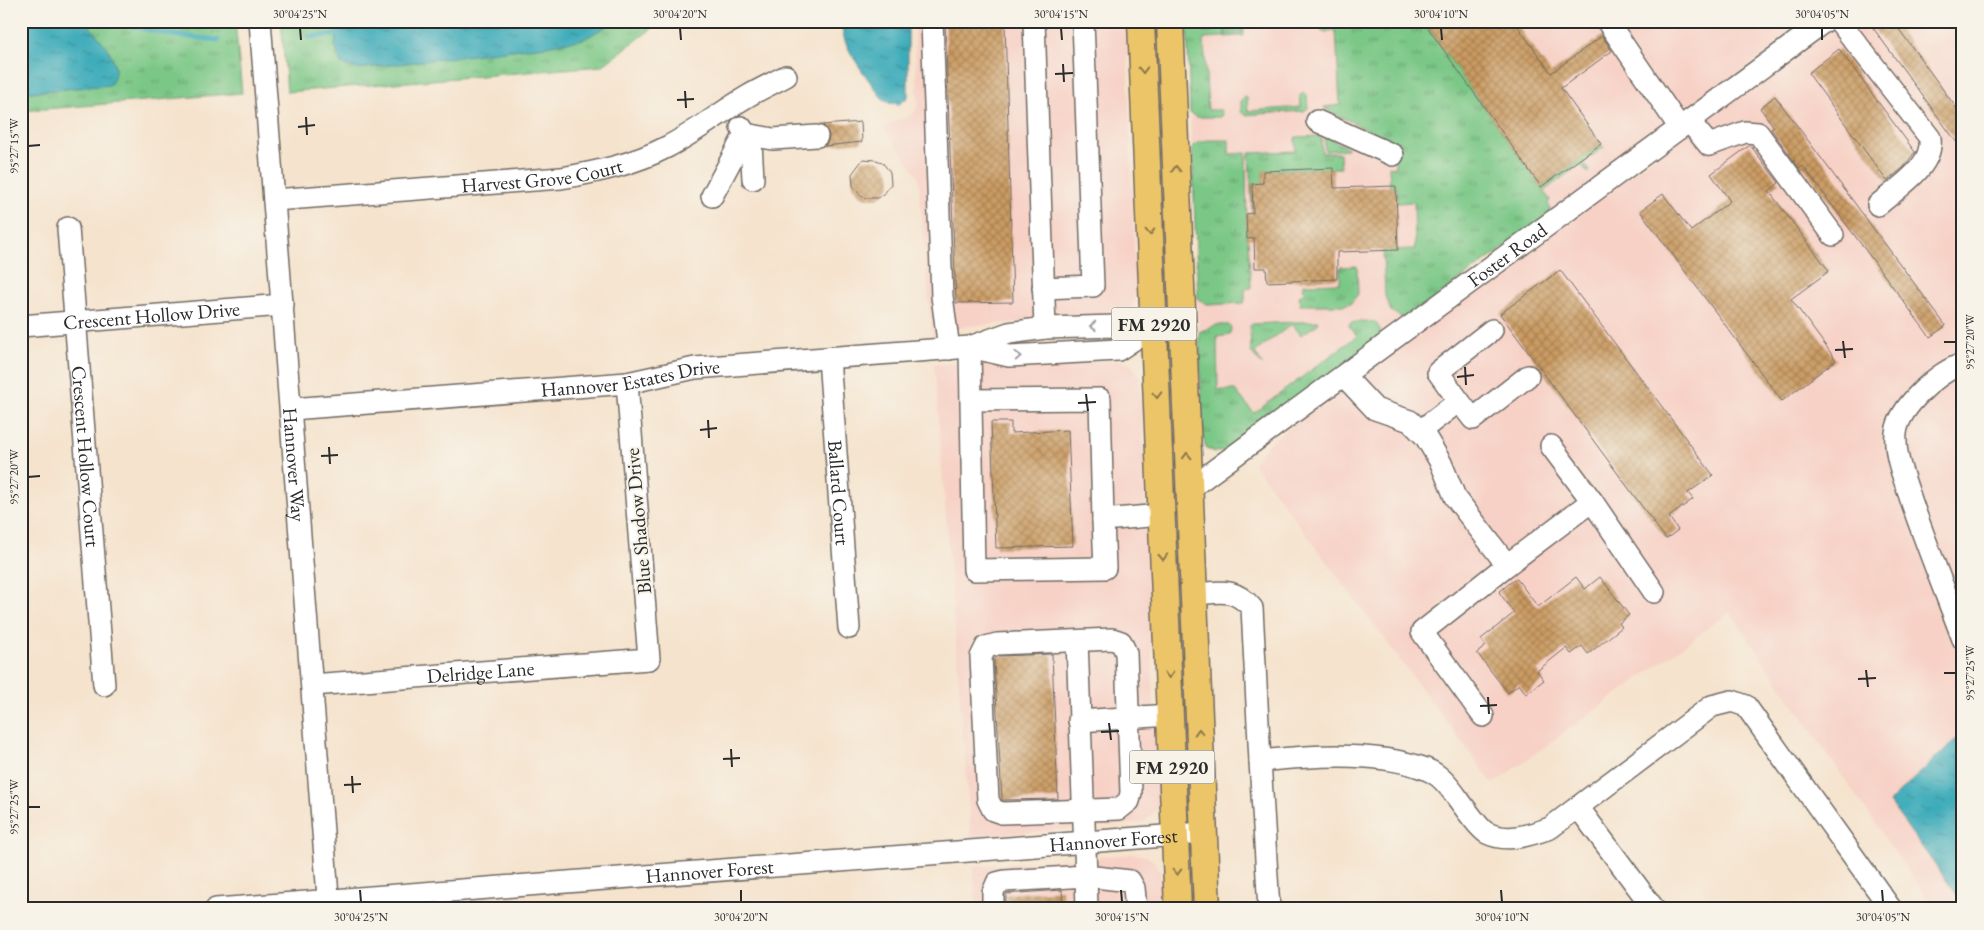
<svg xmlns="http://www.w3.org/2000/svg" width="1984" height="930" font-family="'EB Garamond',serif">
	<defs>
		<pattern id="grass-tufts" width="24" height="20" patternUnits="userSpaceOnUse" patternTransform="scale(1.25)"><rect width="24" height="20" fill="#7ac786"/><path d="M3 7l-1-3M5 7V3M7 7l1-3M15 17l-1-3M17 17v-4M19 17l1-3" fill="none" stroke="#64a26e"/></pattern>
		<pattern id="forest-firs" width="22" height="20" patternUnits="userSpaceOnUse" patternTransform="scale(1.25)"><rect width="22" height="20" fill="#63ac73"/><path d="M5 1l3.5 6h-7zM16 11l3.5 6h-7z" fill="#528c5f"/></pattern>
		<pattern id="water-ripples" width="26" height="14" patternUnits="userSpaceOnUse" patternTransform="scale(1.25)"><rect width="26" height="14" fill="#3dacba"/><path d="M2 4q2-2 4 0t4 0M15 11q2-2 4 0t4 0" fill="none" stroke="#338c97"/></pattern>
		<pattern id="building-cross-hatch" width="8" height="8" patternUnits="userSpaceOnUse" patternTransform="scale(1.25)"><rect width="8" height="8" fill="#cb9b62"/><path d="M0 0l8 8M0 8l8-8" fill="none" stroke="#a57f51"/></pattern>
	</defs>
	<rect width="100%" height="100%" fill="#f7f3e8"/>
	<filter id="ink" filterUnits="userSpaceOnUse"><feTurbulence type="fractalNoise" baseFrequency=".02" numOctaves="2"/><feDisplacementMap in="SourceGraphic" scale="10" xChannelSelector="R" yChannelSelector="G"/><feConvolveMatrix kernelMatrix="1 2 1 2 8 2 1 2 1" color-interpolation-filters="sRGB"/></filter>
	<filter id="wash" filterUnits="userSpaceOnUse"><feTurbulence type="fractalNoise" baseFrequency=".0096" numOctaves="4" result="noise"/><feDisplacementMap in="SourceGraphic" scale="20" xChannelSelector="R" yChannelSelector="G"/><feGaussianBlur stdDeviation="1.12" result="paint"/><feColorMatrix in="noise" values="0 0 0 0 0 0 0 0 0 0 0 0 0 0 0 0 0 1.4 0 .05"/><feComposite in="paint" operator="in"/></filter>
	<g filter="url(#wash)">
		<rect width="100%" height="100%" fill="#f5e3cd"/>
		<g fill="#f7d1c6">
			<polygon points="914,21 1126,21 1136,294 1133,306 1126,312 1118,316 1027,321 968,326 932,335 918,176 883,127 914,113 918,105"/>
			<polygon points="1187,21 1811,21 1341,369 1215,452 1206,448 1204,441 1202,423"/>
			<polygon points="1838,21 1963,21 1963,909 1934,909 1730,612 1493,784 1253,463 1271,441"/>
			<polygon points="1117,360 1129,363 1136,370 1140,378 1158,806 1156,811 1142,823 971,837 934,364"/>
			<polygon points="1133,854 1146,856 1154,861 1161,873 1162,909 977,909 973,867"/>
		</g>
		<g fill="url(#grass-tufts)" stroke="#527958">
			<polygon points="21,21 235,21 242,93 21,111"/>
			<polygon points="281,21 662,21 602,66 287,92"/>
			<polygon points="1187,21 1225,21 1225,37 1204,38 1208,110 1221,110 1222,115 1220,117 1196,117 1190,113"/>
			<polygon points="1352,21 1423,21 1541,187 1601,144 1604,147 1584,162 1589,170 1588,173 1580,164 1544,191 1550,200 1548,204 1551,209 1550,214 1405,320 1391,311 1385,296 1383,250 1415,249 1414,202 1397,203 1396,186 1390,186 1389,166 1395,168 1394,143 1325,109 1324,107 1340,105 1336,31 1322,32 1320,27 1340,26"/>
			<polygon points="1303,92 1307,96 1308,108 1304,111 1245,115 1241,112 1241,100 1245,97 1247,98 1248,111 1301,107 1300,95"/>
			<polygon points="1321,136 1322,153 1340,153 1341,168 1263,171 1263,183 1252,184 1253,213 1252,214 1249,153 1296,151 1295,138 1297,137"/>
			<polygon points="1324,136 1347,147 1347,149 1325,151"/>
			<polygon points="1208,140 1229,140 1229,154 1246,153 1247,238 1248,239 1251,288 1245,289 1245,300 1243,303 1209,305 1198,299 1192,148 1197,143"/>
			<polygon points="1357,266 1358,294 1351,303 1344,305 1300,305 1299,296 1304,294 1303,284 1340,283 1340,267"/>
			<polygon points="1318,321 1318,324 1301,335 1292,324 1255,352 1262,365 1251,352 1250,326 1252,324"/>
			<polygon points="1365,321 1375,322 1380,329 1382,338 1225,451 1215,452 1206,448 1204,441 1202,423 1199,332 1216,325 1229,325 1231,328 1230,335 1217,337 1218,390 1235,390 1254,413 1357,336 1349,326 1350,323"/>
		</g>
		<g fill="url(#forest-firs)" stroke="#476c4f">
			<polygon points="1225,21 1249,21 1244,22 1244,36 1225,37"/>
			<polygon points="1319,21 1352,21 1340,26 1320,27"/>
		</g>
		<g fill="url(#water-ripples)" stroke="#346c72">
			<path d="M 21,21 L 86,21 C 100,41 126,62 110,85 L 21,93 Z"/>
			<polygon points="338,21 616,21 584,39 545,46 358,69 341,64 335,46"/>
			<path d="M 843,21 L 908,21 L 908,97 L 899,104 L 889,103 L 881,97 C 869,79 837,43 843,21 Z"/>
			<polygon points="1956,739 1963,759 1963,903 1889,802"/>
		</g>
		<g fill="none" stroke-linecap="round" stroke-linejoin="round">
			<g stroke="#3dacba" stroke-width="5">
				<polyline points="110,21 173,35 218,40"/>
				<polyline points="308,37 342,34"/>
			</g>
		</g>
		<g id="blocks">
			<g fill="url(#building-cross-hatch)">
				<polygon points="945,21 1005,21 1013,302 956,303"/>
				<polygon points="1423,21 1514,21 1551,73 1602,36 1612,51 1561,88 1601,144 1541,187"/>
				<polygon points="1868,21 1893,21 1963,117 1963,151"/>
				<polygon points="1839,49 1915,152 1904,167 1887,181 1808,73"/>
				<polygon points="1775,96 1946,326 1930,337 1803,166 1799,168 1771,129 1774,127 1760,108"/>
				<polygon points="861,122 862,142 825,146 828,141 829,135 823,125"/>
				<polygon points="1750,145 1779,183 1769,191 1829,271 1791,299 1836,360 1782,401 1640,211 1663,194 1691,231 1730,201 1711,174"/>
				<polygon points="863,159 876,160 882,162 890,172 891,184 884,194 878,198 866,198 861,196 853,186 852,174"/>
				<polygon points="1333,168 1334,188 1396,186 1398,250 1337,252 1337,279 1267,282 1266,268 1255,268 1254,238 1247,239 1246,214 1253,213 1252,184 1263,183 1263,171"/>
				<polygon points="1560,270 1713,475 1688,493 1693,499 1669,517 1678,530 1666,539 1500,314"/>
				<polygon points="991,422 1011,422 1011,433 1068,430 1073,546 996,548"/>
				<polygon points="1576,577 1585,589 1600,577 1629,615 1619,623 1622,627 1588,654 1582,646 1571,654 1566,648 1537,671 1544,680 1526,694 1519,684 1508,693 1477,653 1486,646 1481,639 1514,613 1499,592 1516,578 1538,607"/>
				<polygon points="1052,654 1058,799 1002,800 994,659 999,656"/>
				<polygon points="1062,890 1063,909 1006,909 1006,894"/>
			</g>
		</g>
	</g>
	<g filter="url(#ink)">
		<use href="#blocks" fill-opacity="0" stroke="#726b64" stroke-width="1"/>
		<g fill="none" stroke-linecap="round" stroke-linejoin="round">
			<g stroke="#726b64" stroke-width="24">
				<g id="minor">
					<path id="s1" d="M 260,21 L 329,909"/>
					<polyline points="932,21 942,296 949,349"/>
					<polyline points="1034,21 1045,328"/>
					<polyline points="1607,21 1680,128"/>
					<path d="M 1839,21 L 1930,138 C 1934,167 1897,188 1878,205"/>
					<polyline points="1317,121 1393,155"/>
					<polyline points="1689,121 1709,145 1745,132 1758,133 1833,235"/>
					<polyline points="741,127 751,142 753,179"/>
					<polyline points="712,196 745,134 773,139 817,136"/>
					<path id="s2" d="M 274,200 L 561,178 C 598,172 634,164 667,147 C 696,132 721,112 748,96 C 760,89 773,83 786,76"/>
					<path id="s3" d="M 68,228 L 104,685"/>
					<polyline points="1043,288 1093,286 1083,21"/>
					<path id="s4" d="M 21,326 L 283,305"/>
					<polyline points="970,347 974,570 1105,568 1103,520 1161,515"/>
					<polyline points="970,347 1009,356 1118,350 1139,336 1149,334"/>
					<path id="s5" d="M 829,358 L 849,628"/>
					<path d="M 1963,364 C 1939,371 1899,407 1896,433 C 1894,457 1905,480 1912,503 C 1928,549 1946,594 1963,639"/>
					<polyline points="1344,376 1375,409 1410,421 1425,436 1441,463 1455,497 1507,565 1422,632 1483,716"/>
					<polyline points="971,400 1100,399 1103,520"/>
					<polyline points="1459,401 1473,419 1528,376"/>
					<path id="s6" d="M 291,409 L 627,383 L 695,368 L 970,347 L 1009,333 L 1045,328 L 1116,326 L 1139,336"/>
					<polyline points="1420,431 1459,401 1438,372 1492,330"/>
					<polyline points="1551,446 1592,501"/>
					<path id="s7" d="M 1189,489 L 1825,21"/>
					<polyline points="1507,565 1592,501 1654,592"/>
					<path d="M 1193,594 C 1219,593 1233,586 1252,608 L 1260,761 C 1309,756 1372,751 1420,767 C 1436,772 1443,779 1453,792 C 1459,800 1480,830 1487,833 C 1507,843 1530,835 1550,828 L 1712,706 L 1732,701 L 1746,706 L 1891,909"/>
					<polygon points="1112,639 1121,642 1126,653 1131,793 1129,801 1119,809 1002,813 993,810 988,800 981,657 986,647 997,644"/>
					<polyline points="1077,641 1086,876 1130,881 1134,888 1136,909"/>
					<path id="s8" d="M 312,685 L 649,659 L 627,383"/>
					<polyline points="1079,721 1170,715"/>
					<polyline points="1260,761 1269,909"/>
					<polyline points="1578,807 1654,909"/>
					<path id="s9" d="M 216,909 L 1203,833"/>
					<polyline points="993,909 993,892 997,883 1005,881 1086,876 1087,909"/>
				</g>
			</g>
			<g stroke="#726b64" stroke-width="29">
				<g id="major">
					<polyline points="1141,21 1178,909"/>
					<polyline points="1170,21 1207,909"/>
				</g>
			</g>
			<use href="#minor" stroke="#fff" stroke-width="21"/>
			<use href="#major" stroke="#edc569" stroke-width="26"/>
		</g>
		<defs><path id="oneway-chevron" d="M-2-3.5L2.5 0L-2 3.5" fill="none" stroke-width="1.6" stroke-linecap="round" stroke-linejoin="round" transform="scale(1.25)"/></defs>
		<g stroke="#8c784a">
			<use href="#oneway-chevron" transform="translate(1143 70) rotate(88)"/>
			<use href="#oneway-chevron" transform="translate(1176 169) rotate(-92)"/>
			<use href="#oneway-chevron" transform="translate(1150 232) rotate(88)"/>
			<use href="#oneway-chevron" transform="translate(1157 395) rotate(88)"/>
			<use href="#oneway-chevron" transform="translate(1187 456) rotate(-92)"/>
			<use href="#oneway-chevron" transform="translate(1163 557) rotate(87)"/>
			<use href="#oneway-chevron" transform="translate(1169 675) rotate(88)"/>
			<use href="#oneway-chevron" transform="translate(1199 732) rotate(-92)"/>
			<use href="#oneway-chevron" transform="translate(1177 872) rotate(88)"/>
		</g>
		<g stroke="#a0a0a0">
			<use href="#oneway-chevron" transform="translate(1093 326) rotate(178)"/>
			<use href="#oneway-chevron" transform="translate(1018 356) rotate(-3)"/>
		</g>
	</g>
	<path fill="none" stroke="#2b2b2b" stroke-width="2" d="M 300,28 L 301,40M 680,28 L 681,40M 1061,28 L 1062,40M 1441,28 L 1442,40M 1822,28 L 1822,40M 1063,64 L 1064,82M 1055,74 L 1073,73M 685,91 L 686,108M 677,100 L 694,99M 306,117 L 307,135M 298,127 L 315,125M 28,146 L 40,145M 1843,341 L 1845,358M 1944,342 L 1956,342M 1835,350 L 1853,349M 1465,367 L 1466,385M 1457,377 L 1474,375M 1086,394 L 1088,411M 1078,403 L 1096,402M 708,420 L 709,438M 700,430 L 717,428M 329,447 L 330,464M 321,456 L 338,455M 28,477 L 40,476M 1866,670 L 1868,687M 1944,673 L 1956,673M 1858,679 L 1876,678M 1488,697 L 1489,714M 1480,706 L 1497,705M 1109,723 L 1111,740M 1101,732 L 1119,731M 731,749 L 732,767M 723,759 L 740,758M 352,776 L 353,793M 344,785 L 361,784M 28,807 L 40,807M 360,890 L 361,902M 741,890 L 741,902M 1121,890 L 1122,902M 1501,890 L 1502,902M 1882,890 L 1883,902"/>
	<g text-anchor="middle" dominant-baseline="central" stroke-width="4" stroke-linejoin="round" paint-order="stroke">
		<g fill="#f7f3e8" stroke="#686764" stroke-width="1">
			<rect x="1111.5" y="307.5" width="85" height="33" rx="4"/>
			<rect x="1129.5" y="750.5" width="85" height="33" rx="4"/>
		</g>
		<g font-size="19" font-weight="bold" fill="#2b2b2b">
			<text x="1154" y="324">FM 2920</text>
			<text x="1172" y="767">FM 2920</text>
		</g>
		<g font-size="20" fill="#2b2b2b" stroke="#f7f3e8">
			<text stroke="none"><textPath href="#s2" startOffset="269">Harvest Grove Court</textPath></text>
			<text stroke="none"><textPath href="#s7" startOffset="395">Foster Road</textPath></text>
			<text stroke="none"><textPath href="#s4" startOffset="131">Crescent Hollow Drive</textPath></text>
			<text stroke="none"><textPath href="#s6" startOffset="341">Hannover Estates Drive</textPath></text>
			<text stroke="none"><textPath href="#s3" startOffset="229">Crescent Hollow Court</textPath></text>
			<text stroke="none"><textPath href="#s1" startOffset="445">Hannover Way</textPath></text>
			<text stroke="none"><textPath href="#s5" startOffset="135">Ballard Court</textPath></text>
			<text transform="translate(638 521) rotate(-95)">Blue Shadow Drive</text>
			<text stroke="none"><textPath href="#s8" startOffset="169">Delridge Lane</textPath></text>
			<text stroke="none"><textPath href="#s9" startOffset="900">Hannover Forest</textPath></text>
			<text stroke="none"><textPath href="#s9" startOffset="495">Hannover Forest</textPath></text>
		</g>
	</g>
	<rect width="1984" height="930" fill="none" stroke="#f7f3e8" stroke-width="55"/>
	<rect x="28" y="28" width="1928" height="874" fill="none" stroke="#2b2b2b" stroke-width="2"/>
	<g font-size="12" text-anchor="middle" fill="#2b2b2b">
		<text x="300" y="18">30°04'25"N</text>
		<text x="680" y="18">30°04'20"N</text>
		<text x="1061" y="18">30°04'15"N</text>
		<text x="1441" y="18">30°04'10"N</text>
		<text x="1822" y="18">30°04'05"N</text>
		<text transform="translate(14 146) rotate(-90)" y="4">95°27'15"W</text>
		<text transform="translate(1970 342) rotate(-90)" y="4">95°27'20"W</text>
		<text transform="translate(14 477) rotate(-90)" y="4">95°27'20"W</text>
		<text transform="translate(1970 673) rotate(-90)" y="4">95°27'25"W</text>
		<text transform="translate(14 807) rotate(-90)" y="4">95°27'25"W</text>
		<text x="361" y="921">30°04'25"N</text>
		<text x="741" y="921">30°04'20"N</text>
		<text x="1122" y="921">30°04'15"N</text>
		<text x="1502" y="921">30°04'10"N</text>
		<text x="1883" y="921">30°04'05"N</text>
	</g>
</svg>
